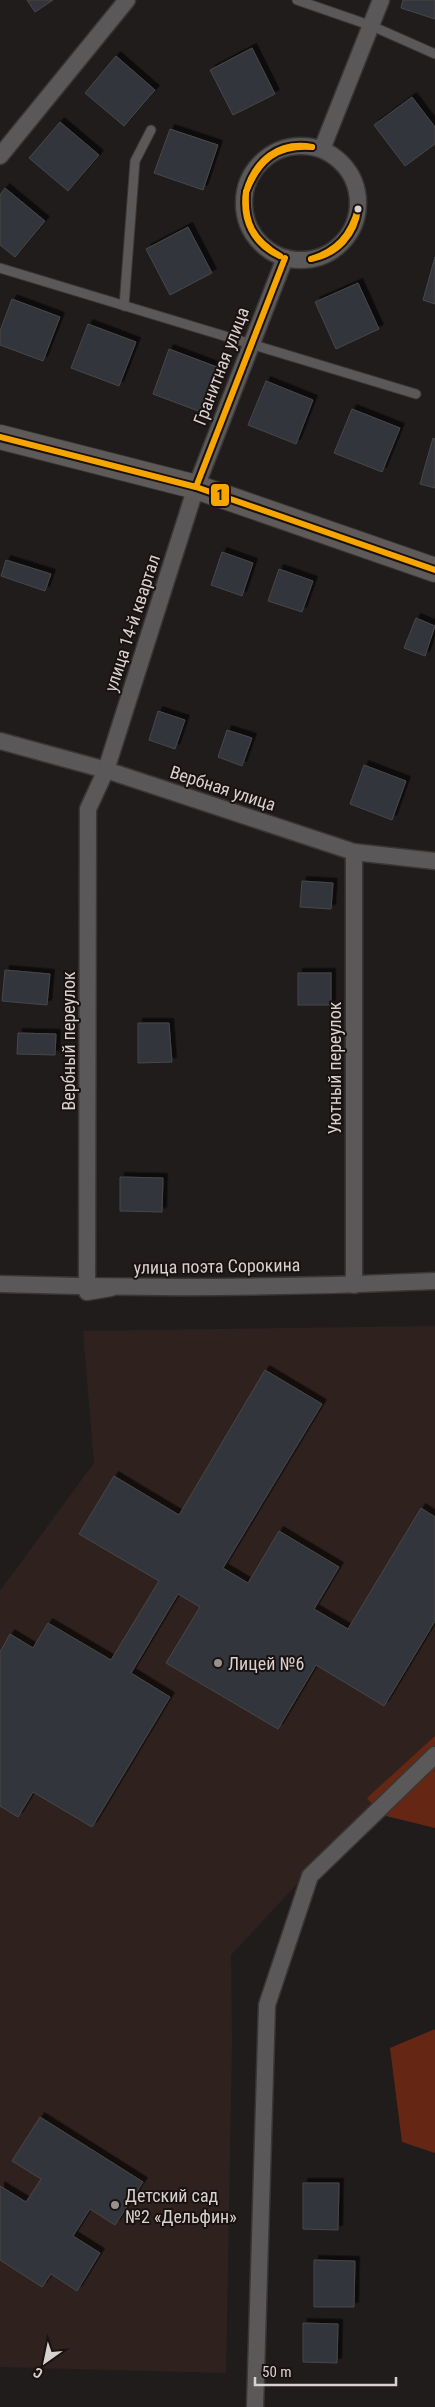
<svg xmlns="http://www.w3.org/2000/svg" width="435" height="2407" font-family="'Roboto Condensed',sans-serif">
	<defs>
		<filter id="shadow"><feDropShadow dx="4.5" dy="-4.5" stdDeviation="0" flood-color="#0009"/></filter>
	</defs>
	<rect width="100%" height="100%" fill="#211c1c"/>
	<polygon fill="#2f221e" points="435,1326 435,1736 231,1955 232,2042 226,2373 0,2367 0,1591 94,1463 83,1331"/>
	<g fill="#652714">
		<polygon points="435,1736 435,1828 382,1815 367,1798"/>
		<polygon points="435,2029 435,2153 402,2142 390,2048"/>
	</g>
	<g fill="#30363a" stroke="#484748" filter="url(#shadow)">
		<polygon points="27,0 53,0 35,12"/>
		<polygon points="403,0 435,0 435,19 401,8"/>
		<polygon points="252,48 275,94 233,115 210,70"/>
		<polygon points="116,56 155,90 124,126 85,93"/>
		<polygon points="412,97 435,127 435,144 405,166 374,125"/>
		<polygon points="60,122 99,155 68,191 29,158"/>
		<polygon points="170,129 218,145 203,190 154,173"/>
		<polygon points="5,188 45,221 15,257 0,245 0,195"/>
		<polygon points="188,227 212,273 170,295 146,249"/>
		<polygon points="435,257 435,304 423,300"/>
		<polygon points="358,283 379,329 336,349 315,302"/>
		<polygon points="12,299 60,317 43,361 0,345 0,331"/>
		<polygon points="88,324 136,342 119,386 71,368"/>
		<polygon points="169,349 217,367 201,412 153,394"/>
		<polygon points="266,381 313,400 296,444 248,425"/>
		<polygon points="352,409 400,428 382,472 334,453"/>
		<polygon points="433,438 435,439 435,488 420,484"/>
		<polygon points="222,552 253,563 242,596 211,585"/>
		<polygon points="6,560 51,574 45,591 1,576"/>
		<polygon points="279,569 313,581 302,612 268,601"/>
		<polygon points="416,618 435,626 425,656 404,648"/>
		<polygon points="158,711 185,720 175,749 149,740"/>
		<polygon points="227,730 252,738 242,766 218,757"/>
		<polygon points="364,765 406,781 392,820 350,804"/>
		<polygon points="302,881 333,883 331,909 300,907"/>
		<polygon points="5,970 50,974 47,1005 2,1001"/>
		<rect x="298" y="973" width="33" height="32"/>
		<polygon points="138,1023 169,1023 172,1062 138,1063"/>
		<polygon points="18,1033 56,1034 55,1055 17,1054"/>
		<polygon points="120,1177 163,1178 162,1212 120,1211"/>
		<polygon points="265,1370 322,1404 223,1568 248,1583 279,1531 339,1567 314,1609 348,1629 421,1508 435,1517 435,1621 384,1706 316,1665 278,1729 166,1663 200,1607 178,1594 131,1673 170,1697 92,1827 33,1792 18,1817 0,1806 0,1652 10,1634 33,1648 48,1623 111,1660 159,1581 79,1534 114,1476 179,1515"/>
		<polygon points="40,2117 143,2182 115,2225 90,2209 73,2236 100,2253 77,2291 51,2274 42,2287 0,2260 0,2186 26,2202 41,2179 12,2161"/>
		<polygon points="303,2183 339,2183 338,2230 303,2229"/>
		<polygon points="314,2260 355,2261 354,2307 314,2307"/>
		<polygon points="303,2323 338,2324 337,2363 303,2362"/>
	</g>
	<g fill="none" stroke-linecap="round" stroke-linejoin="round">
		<g stroke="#3a3636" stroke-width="11">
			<g id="lane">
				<polyline points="297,0 372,26 435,54"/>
				<polyline points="0,268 416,394"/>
				<polyline points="124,306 135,161 151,130"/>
			</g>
		</g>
		<g stroke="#3a3636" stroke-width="19">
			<g id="street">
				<circle cx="301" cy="203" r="57"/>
				<polyline points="322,149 381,0"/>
				<polyline points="0,156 127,0"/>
				<polyline points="0,741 106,770 354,852 435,861"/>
				<path d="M 0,1284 C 145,1289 290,1288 435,1281"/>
				<polyline points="354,1285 354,852"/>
				<polyline points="111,1288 87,1292 88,809 106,770 196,487 285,258"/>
				<polyline points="255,2407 267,2005 310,1876 435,1755"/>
			</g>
		</g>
		<g stroke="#3a3636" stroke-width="26">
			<polyline id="secondary" points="0,437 196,487 435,570"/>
		</g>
		<use href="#lane" stroke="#5a5858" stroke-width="9"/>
		<use href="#street" stroke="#5a5858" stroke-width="16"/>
		<use href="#secondary" stroke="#5d5a59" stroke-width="24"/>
		<g stroke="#1a1210" stroke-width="10">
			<g id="bus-1">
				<path d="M 246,192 C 244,223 253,240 280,256"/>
				<path d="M 246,192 C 242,220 253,244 280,256"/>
				<path d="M 246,192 C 255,160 279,141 312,147"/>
				<path d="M 246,192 C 259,159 277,145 312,147"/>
				<path d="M 311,259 C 337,251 351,235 358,209"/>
				<path d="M 311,259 C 337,254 355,235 358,209"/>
				<polyline points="0,437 196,487 435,570"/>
				<polyline points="196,487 285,258"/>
			</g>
		</g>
		<use href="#bus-1" stroke="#f7a600" stroke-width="6"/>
	</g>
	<circle fill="#d7d1cf" stroke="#1a1210" stroke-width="2" cx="358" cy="209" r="4.5"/>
	<g fill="#979290" stroke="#1a1210" stroke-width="2">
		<circle cx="218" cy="1663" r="5"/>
		<circle cx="115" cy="2205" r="5"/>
	</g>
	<g text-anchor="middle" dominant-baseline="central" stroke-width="4" stroke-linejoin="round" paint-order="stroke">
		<g font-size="18" fill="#d7d1cf" stroke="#1a1210">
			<text transform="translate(221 366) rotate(-69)">Гранитная улица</text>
			<text transform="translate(132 623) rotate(-72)">улица 14-й квартал</text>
			<text transform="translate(223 788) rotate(18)">Вербная улица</text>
			<text transform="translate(68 1041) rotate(-90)">Вербный переулок</text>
			<text transform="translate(334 1068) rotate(-90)">Уютный переулок</text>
			<text transform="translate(217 1266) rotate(-1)">улица поэта Сорокина</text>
		</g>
		<g font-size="18" fill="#d7d1cf" stroke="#1a1210" text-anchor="start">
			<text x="228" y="1663">Лицей №6</text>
			<text x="125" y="2195">Детский сад<tspan x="125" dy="21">№2 «Дельфин»</tspan></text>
		</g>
	</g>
	<rect stroke="#1a1210" stroke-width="2" x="210" y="483" width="20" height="24" rx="5" fill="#f7a600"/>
	<g font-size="14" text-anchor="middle" font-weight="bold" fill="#111">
		<text x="220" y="500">1</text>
	</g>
	<g transform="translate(45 2362) rotate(213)" stroke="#1a1210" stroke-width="4" paint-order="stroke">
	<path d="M0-4L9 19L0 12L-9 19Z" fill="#d7d1cf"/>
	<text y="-8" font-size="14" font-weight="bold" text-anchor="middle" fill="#d7d1cf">С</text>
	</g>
	<path d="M255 2377v8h141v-8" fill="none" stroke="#d7d1cf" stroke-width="2.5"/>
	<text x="262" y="2377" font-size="15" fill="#d7d1cf" stroke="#1a1210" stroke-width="4" paint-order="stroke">50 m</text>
</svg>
